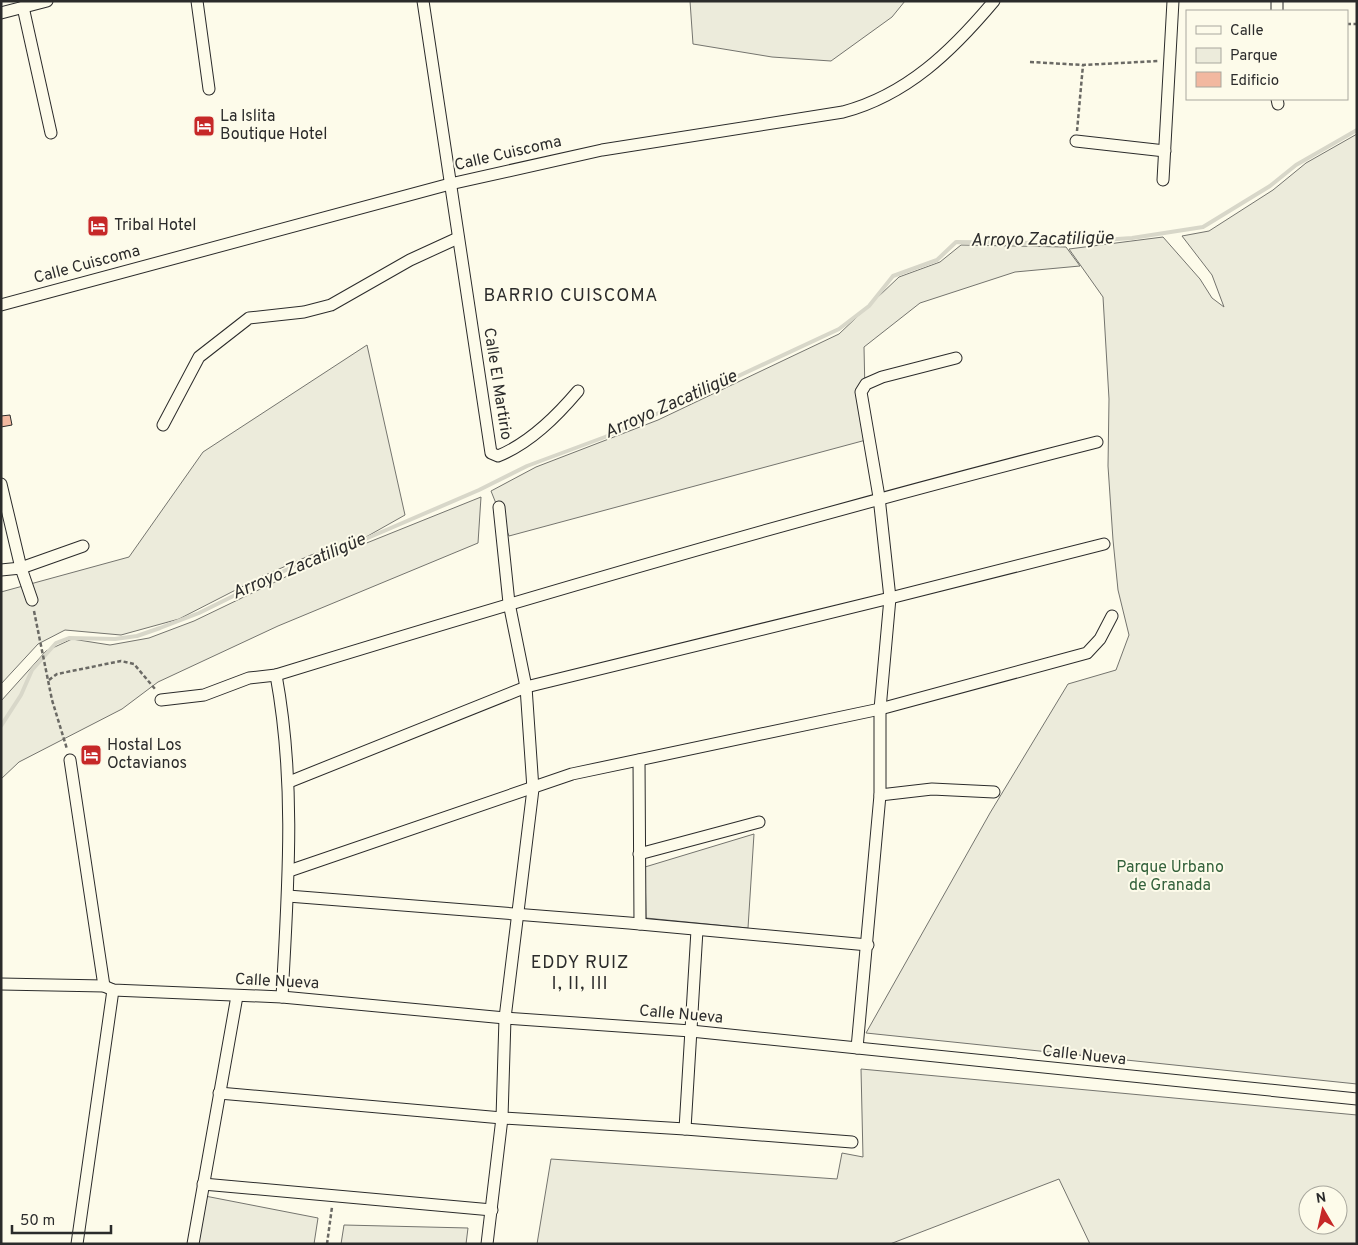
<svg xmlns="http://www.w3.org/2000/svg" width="1358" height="1245" font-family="Overpass,sans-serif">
	<rect width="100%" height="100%" fill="#fdfbea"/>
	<g fill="#ecebdb" stroke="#74746e" fill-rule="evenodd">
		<polygon points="690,1 905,1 892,17 831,61 772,57 693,44"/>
		<polygon points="1357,134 1357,1084 866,1033 990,813 1068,684 1116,670 1129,635 1118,590 1113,540 1108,466 1109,399 1103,297 1069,249 1163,237 1200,279 1212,298 1224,307 1212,275 1182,236 1209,231 1273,190 1306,163"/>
		<polygon points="961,245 1066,247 1080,266 1015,272 920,303 864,347 866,440 509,536 491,491 536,467 658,420 839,334 899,277 940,262"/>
		<polygon points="367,345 405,515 366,537 311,555 263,576 179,619 121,635 65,630 38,644 1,684 1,592 129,557 203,452"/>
		<polygon points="481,497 478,543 278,626 158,682 122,709 19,762 1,779 1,701 46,651 72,639 110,645 149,638 194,621 302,569"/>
		<polygon points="754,834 748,928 646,918 645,867"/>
		<path d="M 861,1069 L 1357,1115 L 1357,1244 L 1090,1244 L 1059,1179 L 890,1244 L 537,1244 L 551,1159 L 837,1179 L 842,1153 L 863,1157 ZM 1308,1195 L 1338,1195 L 1338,1225 L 1308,1225 Z"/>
		<polygon points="205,1196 318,1218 314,1244 197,1244"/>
		<polygon points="344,1225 468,1228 466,1244 341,1244"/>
	</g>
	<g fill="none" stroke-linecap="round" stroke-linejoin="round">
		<polyline stroke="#d8d7c9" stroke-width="4" points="1,726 21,695 32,670 56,643 69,638 115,639 137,636 160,628 199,613 294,566 363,540 479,490 527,466 605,437 672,407 839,329 869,306 893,276 937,260 956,242 1039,243 1074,242 1132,238 1203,227 1270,186 1296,165 1357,130"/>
	</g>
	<polygon fill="#f2b8a0" stroke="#2b2b2b" points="10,415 12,425 1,427 1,416"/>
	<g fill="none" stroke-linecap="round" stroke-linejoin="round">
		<g stroke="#2b2b2b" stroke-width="13">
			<g id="minor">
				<polyline points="197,1 209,89"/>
				<path d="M 423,1 L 491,453 L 498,456 C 530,443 556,417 578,391"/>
				<polyline points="23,7 51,133"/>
				<polyline points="1277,11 1277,1"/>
				<polyline points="1,13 47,1"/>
				<polyline points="1277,99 1278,104"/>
				<polyline points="1076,141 1165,151"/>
				<polyline points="1163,180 1173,1"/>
				<path d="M 1,305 L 450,184 L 602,150 L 843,112 C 907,95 952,51 994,1"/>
				<polyline points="163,425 199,357 249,318 304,312 331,305 410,260 458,238"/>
				<polyline points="1,484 21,568 32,600"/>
				<polyline points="1,570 21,568 83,546"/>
				<path d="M 276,675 C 296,783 288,888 282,997"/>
				<path d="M 161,700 L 204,695 L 249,678 L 276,675 C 548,591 821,512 1097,442"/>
				<polyline points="70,760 104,986"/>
				<polyline points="639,760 640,924"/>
				<polyline points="289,782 526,687 890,598 1104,544"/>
				<polyline points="880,795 932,789 994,792"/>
				<polyline points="639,854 759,822"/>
				<polyline points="289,871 572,774 880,709 1087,653 1100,639 1112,616"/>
				<polyline points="288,896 629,923 868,945"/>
				<polyline points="1,984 104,986 113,990 282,997 505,1018 691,1031 1357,1099"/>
				<polyline points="857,1048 880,795 880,709 890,598 879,497 861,392 866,384 882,377 956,358"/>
				<polyline points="219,1093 502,1118 685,1129 852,1142"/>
				<polyline points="685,1129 697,930"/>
				<polyline points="203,1184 492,1210"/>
				<polyline points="77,1244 113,990"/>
				<polyline points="193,1244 237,996"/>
				<polyline points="487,1244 502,1118 505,1018 533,789 526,687 509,603 499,507"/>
			</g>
		</g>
		<g stroke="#6a6964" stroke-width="2.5" stroke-dasharray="4 2.5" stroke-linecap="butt">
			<polyline points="1347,24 1357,24"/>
			<polyline points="1030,62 1083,65 1158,61"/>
			<polyline points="1077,131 1083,65"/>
			<polyline points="34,611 52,700 67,749"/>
			<polyline points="49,680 57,674 121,661 134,664 155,689"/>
			<polyline points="327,1244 332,1207"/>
		</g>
		<use href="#minor" stroke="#fdfbea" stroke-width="11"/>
	</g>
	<defs>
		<g id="hotel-square" transform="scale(1.125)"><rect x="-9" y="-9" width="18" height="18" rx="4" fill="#c62828" stroke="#fdfbea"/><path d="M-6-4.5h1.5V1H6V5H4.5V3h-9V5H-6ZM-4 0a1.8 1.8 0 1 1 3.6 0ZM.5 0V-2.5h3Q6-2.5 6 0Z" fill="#fff"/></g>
	</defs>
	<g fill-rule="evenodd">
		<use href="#hotel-square" x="204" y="126"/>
		<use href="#hotel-square" x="98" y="226"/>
		<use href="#hotel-square" x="91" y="755"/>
	</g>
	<g text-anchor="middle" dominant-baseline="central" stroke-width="4" stroke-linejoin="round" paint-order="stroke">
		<g font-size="16" fill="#2b2b2b" stroke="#fdfbea" text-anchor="start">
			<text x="220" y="117">La Islita<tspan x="220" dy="18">Boutique Hotel</tspan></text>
			<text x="114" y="226">Tribal Hotel</text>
			<text x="107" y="746">Hostal Los<tspan x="107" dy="18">Octavianos</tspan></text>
		</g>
		<g font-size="16" fill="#2b2b2b" stroke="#fdfbea">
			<text transform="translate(508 154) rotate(-13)">Calle Cuiscoma</text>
			<text transform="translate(87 265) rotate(-15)">Calle Cuiscoma</text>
			<text transform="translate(497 384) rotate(81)">Calle El Martirio</text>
			<text transform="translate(277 982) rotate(3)">Calle Nueva</text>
			<text transform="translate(681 1015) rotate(5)">Calle Nueva</text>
			<text transform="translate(1084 1056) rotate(6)">Calle Nueva</text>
		</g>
		<g font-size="16" fill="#34623c" stroke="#fdfbea">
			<text x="1170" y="868">Parque Urbano<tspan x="1170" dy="18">de Granada</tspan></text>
		</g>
		<g font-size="18" font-style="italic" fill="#2b2b2b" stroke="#fdfbea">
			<text transform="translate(1042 240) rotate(-1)">Arroyo Zacatiligüe</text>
			<text transform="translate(671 405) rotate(-24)">Arroyo Zacatiligüe</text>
			<text transform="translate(299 567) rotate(-23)">Arroyo Zacatiligüe</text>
		</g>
		<g font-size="18" letter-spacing="1" fill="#2b2b2b" stroke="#fdfbea">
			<text x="571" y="296">BARRIO CUISCOMA</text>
			<text x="580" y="963">EDDY RUIZ<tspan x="580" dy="21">I, II, III</tspan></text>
		</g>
	</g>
	<rect width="1358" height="1245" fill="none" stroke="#2b2b2b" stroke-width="5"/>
	<rect x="1186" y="10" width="162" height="90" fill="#fdfbea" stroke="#a9a89e"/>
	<rect x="1196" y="26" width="25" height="8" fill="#fdfbea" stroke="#a9a89e"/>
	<text x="1230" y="35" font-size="15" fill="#2b2b2b">Calle</text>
	<rect x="1196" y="48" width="25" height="15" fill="#ecebdb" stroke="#a9a89e"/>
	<text x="1230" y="60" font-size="15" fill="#2b2b2b">Parque</text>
	<rect x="1196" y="72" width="25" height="15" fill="#f2b8a0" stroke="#a9a89e"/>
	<text x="1230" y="85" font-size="15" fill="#2b2b2b">Edificio</text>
	<g transform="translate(1323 1210) rotate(351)"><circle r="24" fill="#fdfbea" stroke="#a9a89e"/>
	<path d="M0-4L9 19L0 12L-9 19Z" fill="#c62828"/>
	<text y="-8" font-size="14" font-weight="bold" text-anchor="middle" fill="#2b2b2b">N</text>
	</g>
	<path d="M12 1225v8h99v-8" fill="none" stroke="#2b2b2b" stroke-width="2.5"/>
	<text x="20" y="1225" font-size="15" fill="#2b2b2b" stroke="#fdfbea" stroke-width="4" paint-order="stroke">50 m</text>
</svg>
